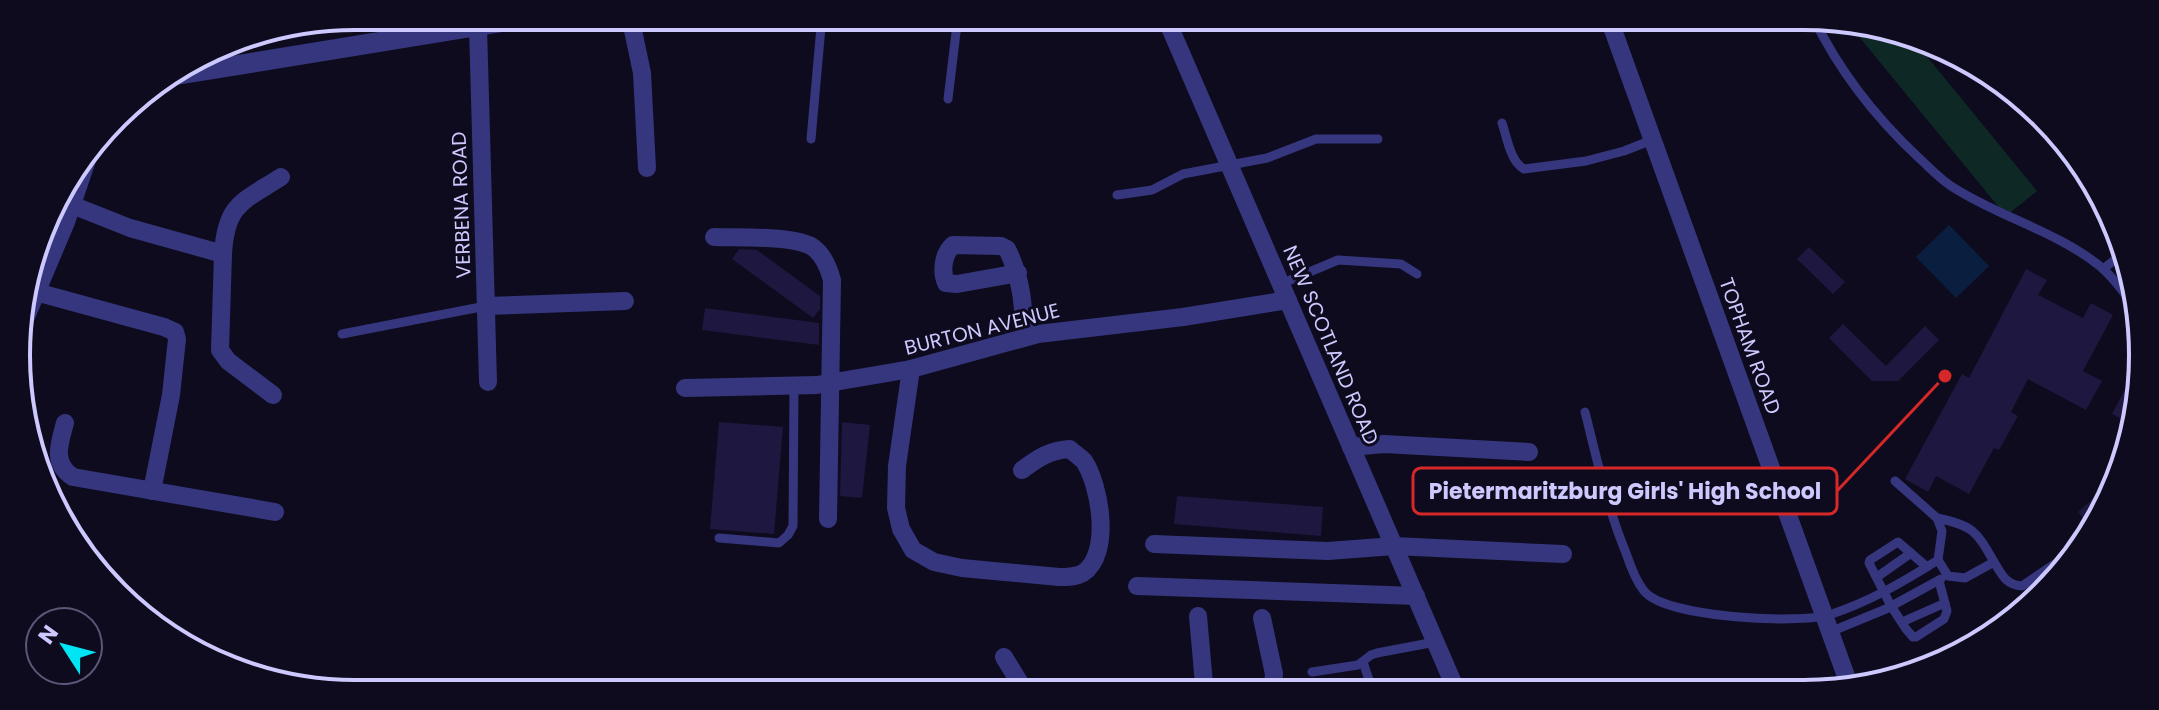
<svg xmlns="http://www.w3.org/2000/svg" width="2159" height="710" font-family="Poppins,sans-serif">
	<rect width="100%" height="100%" fill="#0e0b1e"/>
	<polygon fill="#0e2826" points="1847,22 1891,27 1911,37 2037,191 2006,216"/>
	<polygon fill="#0a1f3f" points="1949,225 1989,266 1956,298 1916,257"/>
	<g fill="#1e173f">
		<polygon points="1809,247 1845,282 1833,294 1797,259"/>
		<polygon points="739,249 757,250 820,296 820,309 813,318 732,259"/>
		<polygon points="2026,269 2047,280 2038,295 2083,318 2091,303 2113,315 2083,371 2102,381 2086,410 2028,379 2011,412 2018,416 1999,450 1994,448 1969,494 1936,476 1928,492 1905,479 1962,374 1969,378"/>
		<polygon points="705,308 819,323 819,345 702,330"/>
		<polygon points="1843,324 1886,366 1925,326 1939,340 1898,381 1872,381 1829,338"/>
		<polygon points="2136,368 2133,418 2133,425 2112,414"/>
		<polygon points="719,422 783,427 774,534 710,529"/>
		<polygon points="842,422 870,425 862,498 840,496"/>
		<polygon points="1177,496 1323,507 1321,536 1174,524"/>
		<polygon points="2093,499 2103,511 2093,530 2078,512"/>
	</g>
	<g fill="none" stroke-linecap="round" stroke-linejoin="round">
		<g stroke="#35367e" stroke-width="9">
			<path d="M 1813,17 C 1839,71 1875,117 1919,158 C 1929,167 1939,178 1951,186 C 1998,217 2057,231 2101,267 C 2116,280 2128,298 2140,314"/>
			<polyline points="948,99 958,16"/>
			<path d="M 1502,123 C 1507,137 1510,161 1524,169 L 1586,161 L 1624,151 L 1652,140"/>
			<polyline points="811,139 822,16"/>
			<polyline points="1117,195 1152,190 1183,174 1267,158 1316,139 1378,139"/>
			<polyline points="2103,269 2121,255"/>
			<polyline points="1281,284 1338,260 1401,264 1417,274"/>
			<polyline points="342,334 486,306"/>
			<path d="M 1585,412 C 1597,459 1607,507 1626,553 C 1630,565 1636,581 1644,591 C 1666,618 1797,624 1829,615 C 1869,602 1903,582 1938,560"/>
			<path d="M 1895,481 L 1937,518 L 1942,531 L 1938,560 L 1948,576 L 1965,578 L 1994,562 C 2002,575 2006,585 2022,586 L 2074,551"/>
			<path d="M 1937,518 C 1973,526 1976,530 1994,562"/>
			<polyline points="719,538 779,543 788,535 793,526 794,386"/>
			<polyline points="1927,567 1898,542 1870,560 1869,563 1891,606 1906,629 1913,637 1916,637 1944,619 1947,611 1939,581"/>
			<polyline points="1877,577 1911,553"/>
			<polyline points="1902,622 1945,603"/>
			<polyline points="1830,632 1886,609 1941,579"/>
			<polyline points="1363,662 1373,692"/>
			<polyline points="1312,672 1358,665 1371,655 1377,653 1435,642"/>
		</g>
		<g stroke="#35367e" stroke-width="18">
			<polyline points="630,16 642,73 647,168"/>
			<polyline points="1165,16 1457,692"/>
			<polyline points="1608,16 1851,690"/>
			<polyline points="478,27 488,382"/>
			<polyline points="72,205 130,228 223,254 220,350 228,361 273,395"/>
			<path d="M 714,237 C 738,238 796,235 814,248 C 824,256 829,269 832,280 L 828,519"/>
			<path d="M 223,254 C 226,204 242,202 281,177"/>
			<path d="M 1018,273 L 957,284 L 946,283 C 941,271 943,254 953,245 L 1001,246 L 1007,249 C 1022,279 1023,304 1025,337"/>
			<polyline points="36,292 164,327 175,332 177,339 171,395 152,491"/>
			<polyline points="486,306 625,301"/>
			<polyline points="20,331 66,222 88,157"/>
			<path d="M 911,369 L 897,466 L 896,508 L 901,529 L 913,550 L 934,562 L 962,568 L 1059,577 C 1067,577 1076,577 1083,573 C 1112,554 1100,485 1084,461 C 1080,457 1074,453 1070,449 C 1050,450 1038,458 1022,470"/>
			<polyline points="685,388 817,385 911,369 1038,334 1183,317 1288,300"/>
			<path d="M 65,423 C 59,444 52,464 73,477 L 275,512"/>
			<polyline points="1351,447 1384,444 1529,452"/>
			<polyline points="1154,544 1328,551 1394,546 1563,554"/>
			<polyline points="1137,586 1416,596"/>
			<polyline points="1198,616 1204,684 1203,692"/>
			<polyline points="1262,618 1274,674 1272,692"/>
			<polyline points="1004,657 1026,693"/>
		</g>
		<polyline stroke="#35367e" stroke-width="20" points="170,76 539,16"/>
	</g>
	<g text-anchor="middle" dominant-baseline="central" stroke-width="6" stroke-linejoin="round" paint-order="stroke">
		<g font-size="20" fill="#cdc9ff" stroke="#0e0b1e">
			<text transform="translate(461 205) rotate(-92)">VERBENA ROAD</text>
			<text transform="translate(982 329) rotate(-14)">BURTON AVENUE</text>
			<text transform="translate(1331 345) rotate(67)">NEW SCOTLAND ROAD</text>
			<text transform="translate(1750 346) rotate(70)">TOPHAM ROAD</text>
		</g>
	</g>
	<path d="M0 0H2159V710H0ZM355 30H1804A325 325 0 0 1 2129 355V355A325 325 0 0 1 1804 680H355A325 325 0 0 1 30 355V355A325 325 0 0 1 355 30Z" fill="#0e0b1e" fill-rule="evenodd"/>
	<path fill="none" stroke="#cdc9ff" stroke-width="4" d="M355 30H1804A325 325 0 0 1 2129 355V355A325 325 0 0 1 1804 680H355A325 325 0 0 1 30 355V355A325 325 0 0 1 355 30Z"/>
	<path fill="none" stroke="#d62828" stroke-width="3" d="M1945 376L1837 491"/>
	<circle fill="#d62828" stroke="#0e0b1e" stroke-width="3" cx="1945" cy="376" r="8"/>
	<rect fill="#0e0b1e" stroke="#d62828" stroke-width="3" x="1413" y="468" width="424" height="46" rx="8"/>
	<g font-size="22" text-anchor="middle" font-weight="bold" fill="#cdc9ff">
		<text x="1625" y="499">Pietermaritzburg Girls' High School</text>
	</g>
	<g transform="translate(64 646) rotate(306)"><circle r="38" fill="#0e0b1e" stroke="#5a5778" stroke-width="2"/>
	<path d="M0-6L14 30L0 20L-14 30Z" fill="#00e5f4"/>
	<text y="-12" font-size="22" font-weight="bold" text-anchor="middle" fill="#cdc9ff">N</text>
	</g>
</svg>
